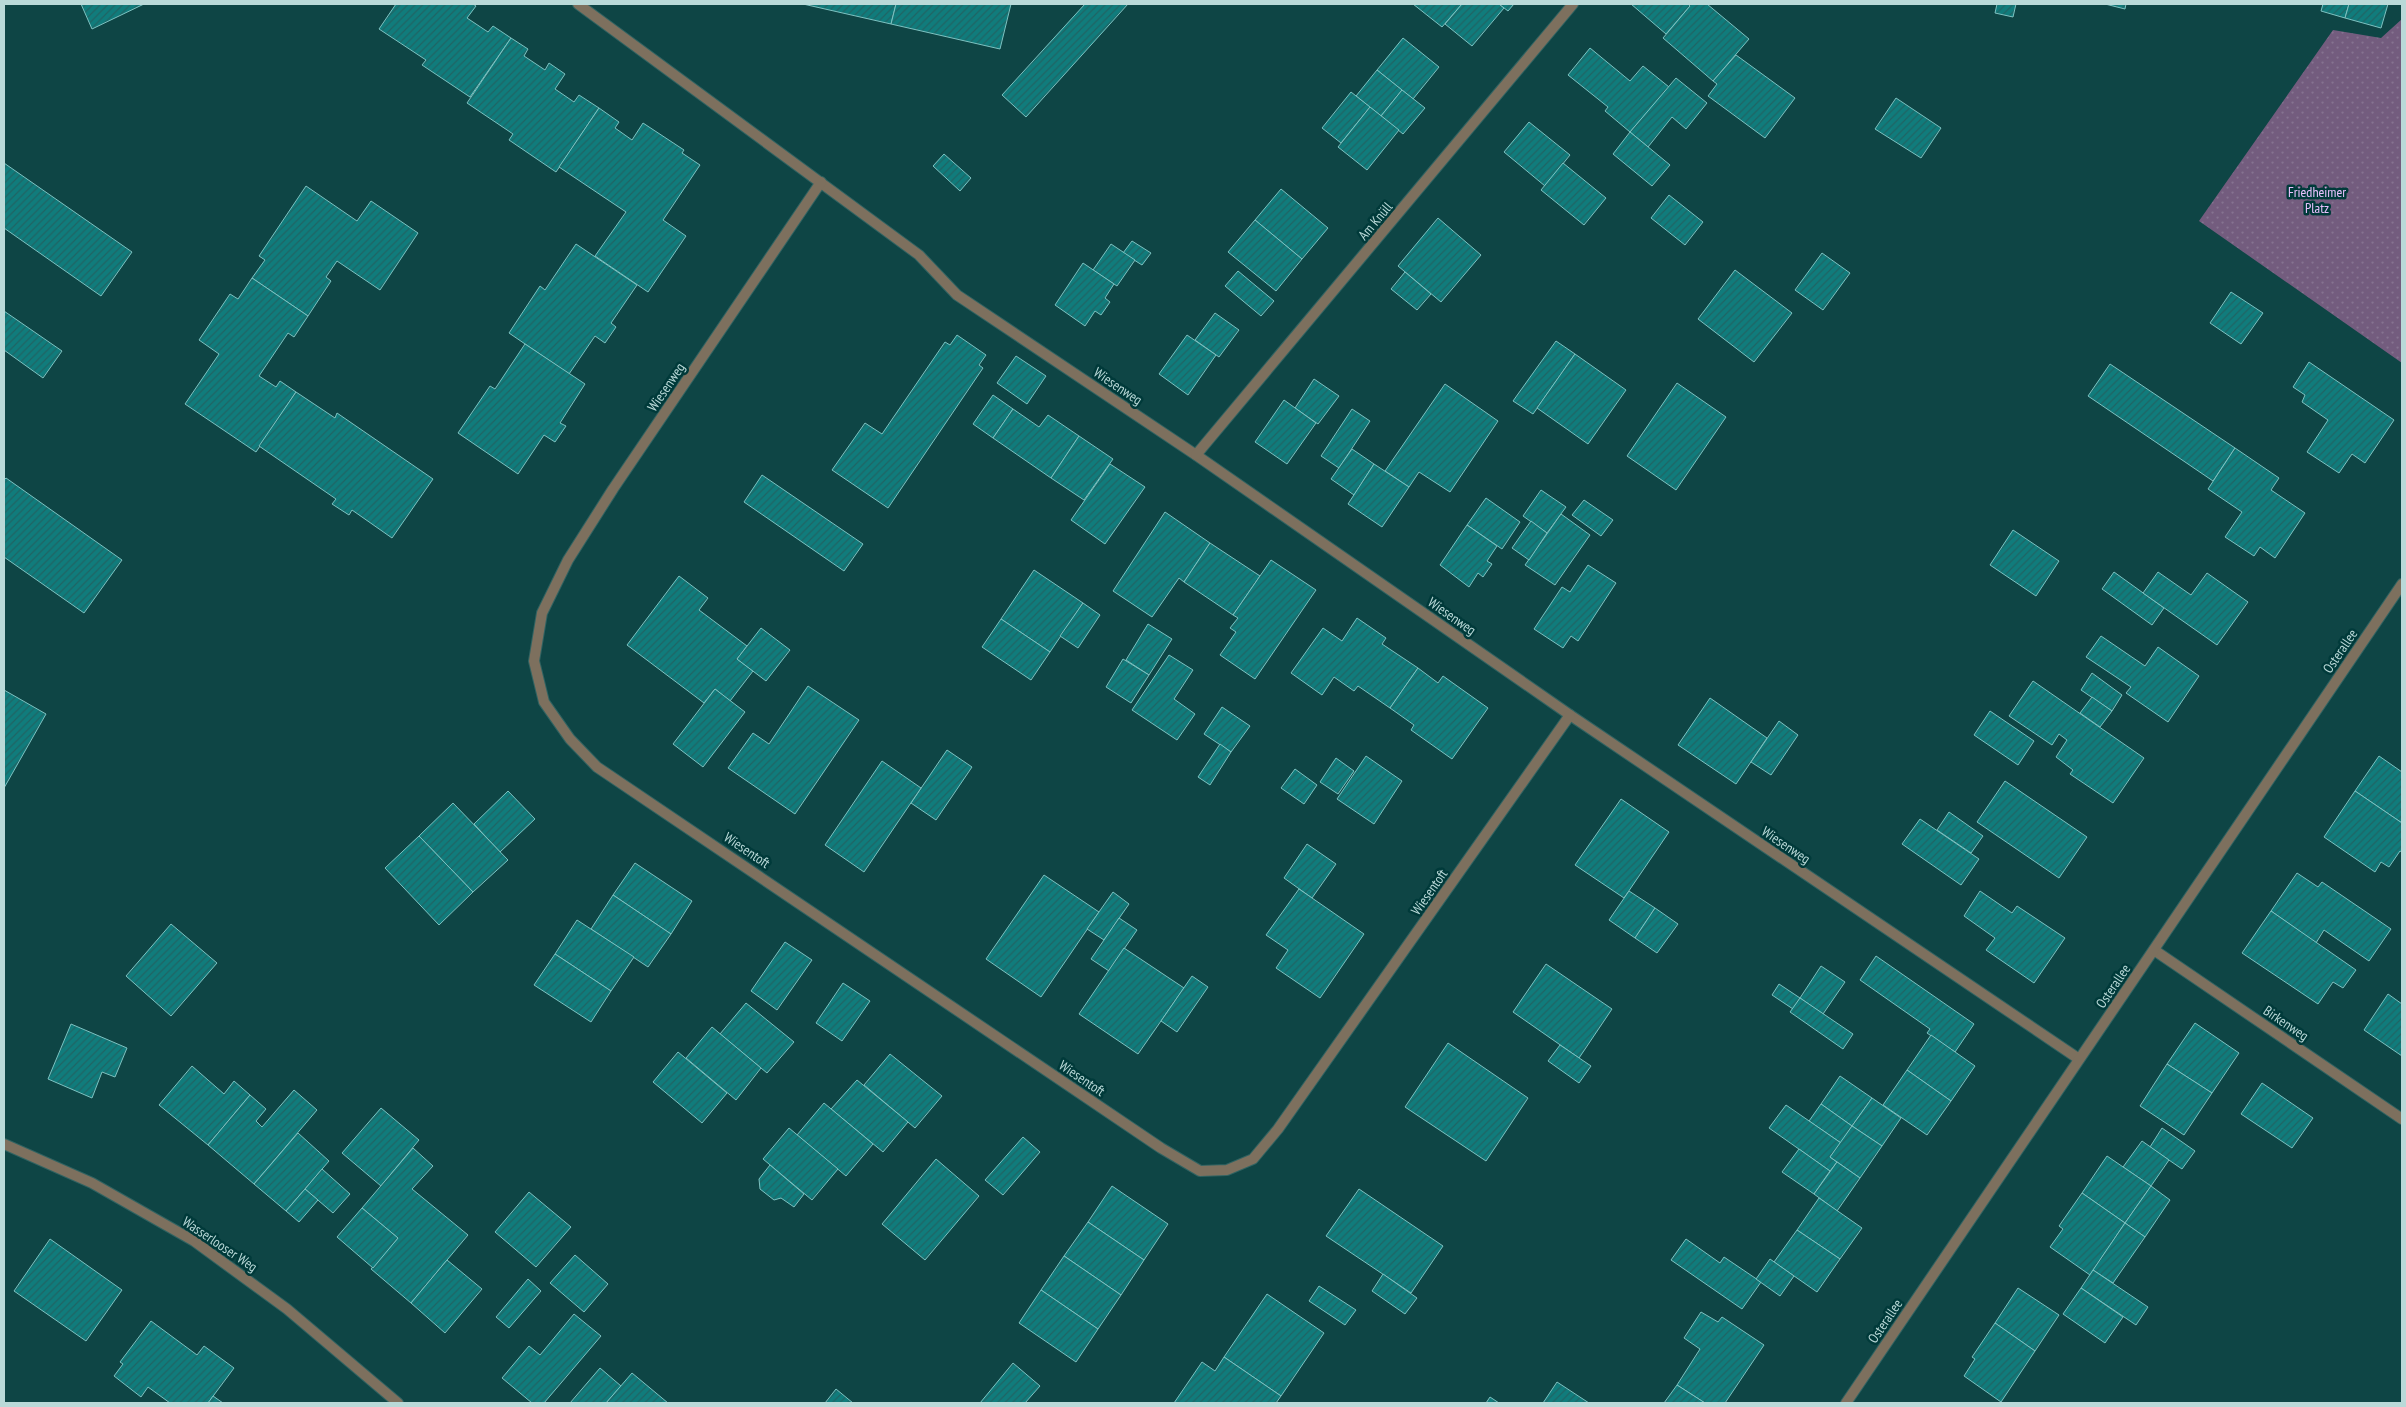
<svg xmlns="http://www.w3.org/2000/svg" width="2406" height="1407" font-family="'PT Sans Narrow',sans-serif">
	<defs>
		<pattern id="park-dots" width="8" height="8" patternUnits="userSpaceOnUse" patternTransform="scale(1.25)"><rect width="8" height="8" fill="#735c7e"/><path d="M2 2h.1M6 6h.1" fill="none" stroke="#857390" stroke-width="1.8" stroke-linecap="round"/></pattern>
		<pattern id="building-hatch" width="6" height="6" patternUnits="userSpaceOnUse" patternTransform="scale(1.25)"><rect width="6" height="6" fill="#107c7c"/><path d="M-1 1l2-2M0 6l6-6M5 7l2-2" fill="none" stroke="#206464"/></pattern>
	</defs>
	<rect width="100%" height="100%" fill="#0e4545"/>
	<polygon fill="url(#park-dots)" points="2402,19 2402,363 2199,221 2333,30 2381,38"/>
	<g fill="url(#building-hatch)" stroke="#7dc1c0">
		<polygon points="81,4 144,4 92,29"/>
		<polygon points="396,4 473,4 476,6 467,18 488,32 493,26 511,38 470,97 422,65 426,60 379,29"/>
		<polygon points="803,4 896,4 891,24"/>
		<polygon points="896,4 1011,4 1000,49 891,24"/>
		<polygon points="1085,4 1128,4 1026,117 1002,95"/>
		<polygon points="1413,4 1462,4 1442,27"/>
		<polygon points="1462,4 1499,4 1504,8 1472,46 1445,24"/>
		<polygon points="1499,4 1514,4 1508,11"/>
		<polygon points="1631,4 1688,4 1690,6 1666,34"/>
		<polygon points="1688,4 1707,4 1749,39 1713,81 1663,38 1690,6"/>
		<polygon points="1997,4 2016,4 2013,17 1995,13"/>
		<polygon points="2105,4 2126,4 2125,9"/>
		<polygon points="2323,4 2349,4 2345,18 2321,11"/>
		<polygon points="2349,4 2388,4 2381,28 2345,18"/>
		<polygon points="511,38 528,49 524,56 545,70 549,63 565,74 555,89 574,102 579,95 599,108 556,172 509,140 513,134 467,103"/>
		<polygon points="1403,38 1439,67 1413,99 1377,70"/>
		<polygon points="1590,48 1630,81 1643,66 1669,87 1630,132 1605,111 1608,107 1568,75"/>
		<polygon points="1736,55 1795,98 1765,138 1708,96 1717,84 1713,81"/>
		<polygon points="1377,70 1402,90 1381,116 1356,96"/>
		<polygon points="1676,78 1707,103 1686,129 1672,117 1648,147 1630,132"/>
		<polygon points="1402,90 1425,108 1403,134 1381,116"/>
		<polygon points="1351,92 1370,107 1341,143 1322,128"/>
		<polygon points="1896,98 1941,128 1921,158 1875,129"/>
		<polygon points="1370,107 1399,130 1367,170 1338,147"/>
		<polygon points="599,108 619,122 615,128 632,140 643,123 684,150 682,153 700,165 663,220 686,236 648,292 595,256 626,212 559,167"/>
		<polygon points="1529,122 1570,155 1545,186 1504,152"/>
		<polygon points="1630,132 1670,165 1652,186 1613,154"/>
		<polygon points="944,154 971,178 960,191 933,166"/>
		<polygon points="4,163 132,252 101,296 4,228"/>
		<polygon points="1563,163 1606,198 1584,225 1541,190"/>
		<polygon points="306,186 357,221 371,201 418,233 380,290 337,261 326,277 331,281 308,316 252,278 265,260 259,256"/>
		<polygon points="1281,189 1328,228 1302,259 1255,220"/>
		<polygon points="1669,195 1703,222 1685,245 1651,218"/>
		<polygon points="1438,218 1481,255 1441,302 1398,266"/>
		<polygon points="1255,220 1302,259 1276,291 1228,252"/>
		<polygon points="1132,241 1151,253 1142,265 1123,253"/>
		<polygon points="576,244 637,285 611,323 616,327 605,343 595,336 569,374 509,333 540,286 545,290"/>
		<polygon points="1111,244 1135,260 1117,286 1093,270"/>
		<polygon points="1822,253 1850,273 1823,310 1795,290"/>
		<polygon points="1083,263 1114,284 1105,298 1110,302 1101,315 1095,311 1085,326 1055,305"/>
		<polygon points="1735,270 1792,313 1754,362 1698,319"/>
		<polygon points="1238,271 1274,301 1261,316 1225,286"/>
		<polygon points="1405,272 1431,294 1417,310 1391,289"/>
		<polygon points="252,278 308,316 294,337 288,333 259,376 276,387 280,381 296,392 256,452 185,404 219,354 199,340 230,294 238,299"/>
		<polygon points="2231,292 2263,313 2241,344 2210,323"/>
		<polygon points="4,311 62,351 43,378 4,350"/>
		<polygon points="1215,313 1239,330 1219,357 1195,340"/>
		<polygon points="957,335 986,355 979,365 983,368 888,508 832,470 865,423 882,434 945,342 950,345"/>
		<polygon points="1187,335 1216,355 1188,395 1159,374"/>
		<polygon points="1556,341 1575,354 1533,414 1513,401"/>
		<polygon points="525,344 585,384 560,423 566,426 555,442 544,435 518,474 458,433 490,386 495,389"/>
		<polygon points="1575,354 1626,390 1588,444 1537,408"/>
		<polygon points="1016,356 1046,376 1027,404 997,383"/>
		<polygon points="2309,362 2394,420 2365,463 2352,454 2339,473 2307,452 2328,420 2302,402 2305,395 2293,387"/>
		<polygon points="2110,364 2235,448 2213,481 2088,396"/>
		<polygon points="1314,379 1339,396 1318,424 1295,408"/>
		<polygon points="1677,383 1726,417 1676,490 1627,456"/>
		<polygon points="1445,384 1498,421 1450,492 1419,472 1409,487 1385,471"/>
		<polygon points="296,392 335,418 337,413 433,479 392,538 352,510 349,515 332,504 336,499 259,446"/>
		<polygon points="993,395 1013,409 993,438 973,424"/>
		<polygon points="1284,400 1316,423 1287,464 1255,442"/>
		<polygon points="1013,409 1039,427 1048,415 1079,436 1051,478 993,438"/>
		<polygon points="1352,409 1370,421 1339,468 1321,456"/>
		<polygon points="1079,436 1113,459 1084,500 1051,478"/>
		<polygon points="2235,448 2279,478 2271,490 2305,513 2275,558 2260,547 2254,556 2225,537 2242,512 2208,489"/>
		<polygon points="1352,449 1374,464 1354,495 1331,479"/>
		<polygon points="1110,464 1145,487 1105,544 1071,520"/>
		<polygon points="1374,464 1409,487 1382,527 1348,504"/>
		<polygon points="762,475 863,544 844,571 744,502"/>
		<polygon points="6,478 122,560 84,613 4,557 4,480"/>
		<polygon points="1541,490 1566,507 1547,533 1523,516"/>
		<polygon points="1486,498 1520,522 1502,549 1467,525"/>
		<polygon points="1584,500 1613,520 1601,536 1572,515"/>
		<polygon points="1165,512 1210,543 1184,582 1179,578 1152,617 1113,591"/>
		<polygon points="1561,514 1590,535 1555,585 1525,565"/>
		<polygon points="1531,521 1547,533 1529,560 1512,548"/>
		<polygon points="1467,525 1497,546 1487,561 1492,564 1483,577 1478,573 1469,587 1440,565"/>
		<polygon points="2013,530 2059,561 2036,596 1990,565"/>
		<polygon points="1210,543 1260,576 1233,615 1184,582"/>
		<polygon points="1271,560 1316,590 1255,679 1220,655 1236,632 1230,628 1238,618 1233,615"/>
		<polygon points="1588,565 1616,583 1578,641 1571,636 1563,648 1534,629 1562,587 1570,592"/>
		<polygon points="1034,570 1083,603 1050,652 1001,619"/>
		<polygon points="2114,572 2164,608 2152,625 2102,589"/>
		<polygon points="2158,572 2191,595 2207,573 2248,602 2217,645 2143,593"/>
		<polygon points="679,576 708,598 699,610 747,646 737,659 753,671 730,701 715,689 704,703 627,645"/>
		<polygon points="1083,603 1100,615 1078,648 1060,636"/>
		<polygon points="1357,618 1386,638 1382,644 1418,668 1390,708 1358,686 1354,691 1334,677 1322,695 1291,673 1323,628 1342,641"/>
		<polygon points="1001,619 1050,652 1031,680 982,647"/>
		<polygon points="1148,624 1172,639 1149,675 1126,660"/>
		<polygon points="761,628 790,650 766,681 737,659"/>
		<polygon points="2101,636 2145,666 2158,647 2199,676 2168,722 2126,693 2131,687 2086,657"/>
		<polygon points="1169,655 1193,670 1174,699 1195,714 1177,740 1132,710"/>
		<polygon points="1123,659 1149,675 1131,703 1106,687"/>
		<polygon points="1418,668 1438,683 1443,676 1488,708 1452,759 1411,730 1414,725 1390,708"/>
		<polygon points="2092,673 2122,695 2112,711 2081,690"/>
		<polygon points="2033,681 2144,758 2113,803 2070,774 2073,770 2056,757 2067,740 2059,734 2052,745 2009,716"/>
		<polygon points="808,686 859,720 795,814 728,768 753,733 769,744"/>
		<polygon points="715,689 745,712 703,767 673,744"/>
		<polygon points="4,690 46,714 4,788"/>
		<polygon points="2092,697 2112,711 2100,727 2080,713"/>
		<polygon points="1710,698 1767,738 1736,784 1678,745"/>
		<polygon points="1222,707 1250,726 1231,752 1204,734"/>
		<polygon points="1990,711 2034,741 2018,765 1974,735"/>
		<polygon points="1779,721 1798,735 1771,775 1751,762"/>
		<polygon points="1220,744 1231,752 1210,785 1198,777"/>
		<polygon points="947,750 972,767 936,820 911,803"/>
		<polygon points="1366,756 1402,781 1374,824 1337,799"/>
		<polygon points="2379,756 2402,772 2402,823 2355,791"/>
		<polygon points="1336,758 1354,771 1338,794 1320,782"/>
		<polygon points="882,761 921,788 864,872 825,845"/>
		<polygon points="1295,769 1317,785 1304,804 1281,788"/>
		<polygon points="2005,781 2087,837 2059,878 1977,822"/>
		<polygon points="508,791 535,819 500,852 474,824"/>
		<polygon points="2355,791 2402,823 2402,852 2400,851 2389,867 2381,862 2375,872 2324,837"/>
		<polygon points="1621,799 1669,832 1624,898 1575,865"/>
		<polygon points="453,803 508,860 473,892 419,836"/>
		<polygon points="1949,812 1983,836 1971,853 1937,830"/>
		<polygon points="1920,819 1979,859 1961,885 1902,844"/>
		<polygon points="419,836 473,892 439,925 385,868"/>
		<polygon points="1307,844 1336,864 1312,898 1284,878"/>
		<polygon points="635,863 692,901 671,934 613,895"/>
		<polygon points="2297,873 2318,887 2322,882 2391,929 2369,961 2324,930 2316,943 2271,911"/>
		<polygon points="1044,875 1099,912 1041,997 986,959"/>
		<polygon points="1299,889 1364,934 1320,998 1276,968 1288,950 1266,935"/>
		<polygon points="1629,891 1655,908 1635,938 1609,920"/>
		<polygon points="1980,891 2012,913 2017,906 2065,938 2034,983 1986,950 1995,938 1964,916"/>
		<polygon points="1113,892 1129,904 1104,940 1087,929"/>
		<polygon points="613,895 671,934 648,967 591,929"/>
		<polygon points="1655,908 1678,924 1657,953 1635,938"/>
		<polygon points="2271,911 2356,970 2343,988 2333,982 2318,1004 2242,953"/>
		<polygon points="1119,918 1137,930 1109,971 1091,959"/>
		<polygon points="577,920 634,957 611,991 555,954"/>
		<polygon points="171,924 217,963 171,1016 126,976"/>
		<polygon points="785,942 812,960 777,1010 751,991"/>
		<polygon points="1124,948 1184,988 1138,1054 1079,1014"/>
		<polygon points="555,954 611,991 591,1022 534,985"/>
		<polygon points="1876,956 1974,1024 1955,1052 1927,1033 1930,1029 1860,980"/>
		<polygon points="1546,964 1612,1009 1579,1058 1513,1012"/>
		<polygon points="1821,966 1845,982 1823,1014 1800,998"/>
		<polygon points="1192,976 1208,987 1177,1032 1161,1021"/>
		<polygon points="843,983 870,1001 842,1041 816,1023"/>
		<polygon points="1779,984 1800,998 1793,1009 1772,995"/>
		<polygon points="2388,994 2402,1004 2402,1056 2364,1030"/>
		<polygon points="1800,998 1853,1034 1843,1049 1790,1012"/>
		<polygon points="746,1003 794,1042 767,1073 720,1034"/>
		<polygon points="2195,1023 2239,1053 2212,1093 2167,1064"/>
		<polygon points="71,1024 127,1048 115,1077 102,1072 92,1098 48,1079"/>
		<polygon points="712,1027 761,1068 736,1100 686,1058"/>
		<polygon points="1931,1035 1975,1066 1951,1101 1907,1070"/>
		<polygon points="1448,1043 1528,1098 1486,1161 1405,1107"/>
		<polygon points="1560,1045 1591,1066 1579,1083 1548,1061"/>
		<polygon points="678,1052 727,1093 702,1123 653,1082"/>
		<polygon points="890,1054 942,1096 915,1128 864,1085"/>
		<polygon points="2167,1064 2212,1093 2184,1135 2140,1106"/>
		<polygon points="192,1066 224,1094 234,1081 250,1095 208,1145 159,1105"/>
		<polygon points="1907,1070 1951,1101 1927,1135 1883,1105"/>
		<polygon points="1840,1076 1872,1098 1852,1126 1821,1104"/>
		<polygon points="857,1080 908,1122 883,1152 831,1109"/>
		<polygon points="2262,1083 2313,1118 2292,1148 2241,1114"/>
		<polygon points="294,1090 317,1110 254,1184 208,1145 250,1095 266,1109 256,1121 262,1127"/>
		<polygon points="1872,1098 1901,1118 1882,1146 1852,1126"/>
		<polygon points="824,1103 873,1144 846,1176 797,1135"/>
		<polygon points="1821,1104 1852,1126 1841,1143 1809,1121"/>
		<polygon points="1786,1105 1841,1143 1830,1157 1837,1162 1830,1171 1769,1128"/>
		<polygon points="381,1108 419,1140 381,1186 342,1153"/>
		<polygon points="1852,1126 1882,1146 1860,1178 1830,1157"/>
		<polygon points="789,1128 838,1169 812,1200 763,1159"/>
		<polygon points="2162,1128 2195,1151 2182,1169 2150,1147"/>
		<polygon points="298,1133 329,1161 286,1211 254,1184"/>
		<polygon points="1023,1137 1040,1152 1003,1195 985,1180"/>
		<polygon points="2142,1141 2169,1160 2151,1186 2123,1167"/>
		<polygon points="413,1148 433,1166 412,1189 468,1235 411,1303 371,1269 398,1238 362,1208"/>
		<polygon points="1799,1149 1830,1171 1814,1194 1782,1172"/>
		<polygon points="2107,1156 2151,1186 2125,1223 2082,1193"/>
		<polygon points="936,1159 979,1196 925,1260 882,1224"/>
		<polygon points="1837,1162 1860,1178 1837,1211 1814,1194"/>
		<polygon points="770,1165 804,1194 794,1207 781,1198 774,1200 760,1189 759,1179"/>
		<polygon points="322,1169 350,1194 333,1213 305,1189"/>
		<polygon points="1112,1186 1168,1224 1144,1260 1088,1222"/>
		<polygon points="2151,1186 2170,1200 2145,1237 2125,1223"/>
		<polygon points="305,1189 318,1200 299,1222 286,1211"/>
		<polygon points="1359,1189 1443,1246 1411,1293 1326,1236"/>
		<polygon points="529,1192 571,1227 536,1267 495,1232"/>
		<polygon points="2082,1193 2125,1223 2090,1275 2050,1247 2063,1229 2059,1226"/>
		<polygon points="1819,1198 1862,1228 1840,1259 1797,1230"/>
		<polygon points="362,1208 398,1238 373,1268 337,1237"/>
		<polygon points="1088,1222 1144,1260 1121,1295 1064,1256"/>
		<polygon points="2125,1223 2145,1237 2113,1283 2093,1270"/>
		<polygon points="1797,1230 1840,1259 1817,1292 1774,1262"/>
		<polygon points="50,1239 122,1290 86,1341 14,1291"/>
		<polygon points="1686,1239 1720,1263 1724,1257 1761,1282 1742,1309 1671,1260"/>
		<polygon points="575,1255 608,1284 584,1312 550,1283"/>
		<polygon points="1064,1256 1121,1295 1098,1329 1041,1290"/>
		<polygon points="1770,1259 1794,1276 1780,1296 1756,1279"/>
		<polygon points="447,1260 482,1289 445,1333 411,1303"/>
		<polygon points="2093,1270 2148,1307 2136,1325 2081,1288"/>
		<polygon points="1383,1274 1417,1298 1405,1314 1372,1291"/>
		<polygon points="528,1279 541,1291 509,1328 496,1317"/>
		<polygon points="1319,1286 1356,1310 1345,1325 1309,1301"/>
		<polygon points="2018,1288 2059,1315 2035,1351 1995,1323"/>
		<polygon points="2081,1288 2123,1317 2105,1343 2063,1314"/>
		<polygon points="1041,1290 1098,1329 1076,1362 1019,1323"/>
		<polygon points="1267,1294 1324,1333 1281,1396 1224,1357"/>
		<polygon points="1701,1312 1718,1322 1722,1317 1764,1345 1725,1403 1705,1403 1677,1385 1700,1349 1684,1338"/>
		<polygon points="574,1314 601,1336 544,1403 532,1403 502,1378 529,1346 540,1355"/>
		<polygon points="151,1321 197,1355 204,1346 234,1368 208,1403 170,1403 148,1387 141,1397 114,1376 123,1364 120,1362"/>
		<polygon points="1995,1323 2035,1351 2001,1402 1964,1376 1975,1359 1972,1357"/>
		<polygon points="1224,1357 1281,1396 1276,1403 1174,1403 1202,1362 1215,1371"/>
		<polygon points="1013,1363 1040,1386 1025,1403 980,1403"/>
		<polygon points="600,1368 621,1386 606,1403 570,1403"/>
		<polygon points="632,1373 668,1403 606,1403"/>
		<polygon points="1557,1382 1589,1403 1543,1403"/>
		<polygon points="1677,1385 1705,1403 1664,1403"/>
		<polygon points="836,1389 853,1403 825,1403"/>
		<polygon points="213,1396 223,1403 208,1403"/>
		<polygon points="1490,1397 1499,1403 1486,1403"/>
	</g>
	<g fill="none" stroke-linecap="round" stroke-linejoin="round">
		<g stroke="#306362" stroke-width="12">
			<g id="minor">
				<polyline points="578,4 919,255 957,295 1196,455 1570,715 2079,1059"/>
				<polyline points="821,182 613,489 568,560 542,613 534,661 544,702 570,739 597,767 1161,1148 1200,1171 1227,1170 1253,1159 1278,1129 1570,715"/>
				<polyline points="1196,455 1573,4"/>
				<polyline points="2154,950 2402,1119"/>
				<polyline points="4,1144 92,1183 194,1241 287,1309 398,1403"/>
			</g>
		</g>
		<g stroke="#306362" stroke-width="12">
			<polyline id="tertiary" points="1846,1403 2402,584"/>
		</g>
		<use href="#minor" stroke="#7d705e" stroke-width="10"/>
		<use href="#tertiary" stroke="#7d705e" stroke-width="10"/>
	</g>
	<g text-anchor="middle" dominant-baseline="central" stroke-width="5" stroke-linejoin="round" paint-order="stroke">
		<g font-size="14" fill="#eac1fe" stroke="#003a3a">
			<text x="2317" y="192">Friedheimer<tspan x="2317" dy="16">Platz</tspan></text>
		</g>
		<g font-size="14" fill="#b9d9d8" stroke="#003a3a">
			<text transform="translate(1375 221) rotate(-50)">Am Knüll</text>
			<text transform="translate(1118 386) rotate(34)">Wiesenweg</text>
			<text transform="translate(666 387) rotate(-56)">Wiesenweg</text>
			<text transform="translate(1452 616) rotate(35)">Wiesenweg</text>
			<text transform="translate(2340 651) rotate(-56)">Osterallee</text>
			<text transform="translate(1786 845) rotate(34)">Wiesenweg</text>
			<text transform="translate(747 850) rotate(34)">Wiesentoft</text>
			<text transform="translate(1429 892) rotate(-55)">Wiesentoft</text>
			<text transform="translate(2113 986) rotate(-56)">Osterallee</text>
			<text transform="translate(2286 1023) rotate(34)">Birkenweg</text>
			<text transform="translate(1082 1078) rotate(34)">Wiesentoft</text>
			<text transform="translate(220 1244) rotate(34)">Wasserlooser Weg</text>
			<text transform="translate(1885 1321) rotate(-56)">Osterallee</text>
		</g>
	</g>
	<rect width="2406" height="1407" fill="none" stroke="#b9d9d8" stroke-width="10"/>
</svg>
